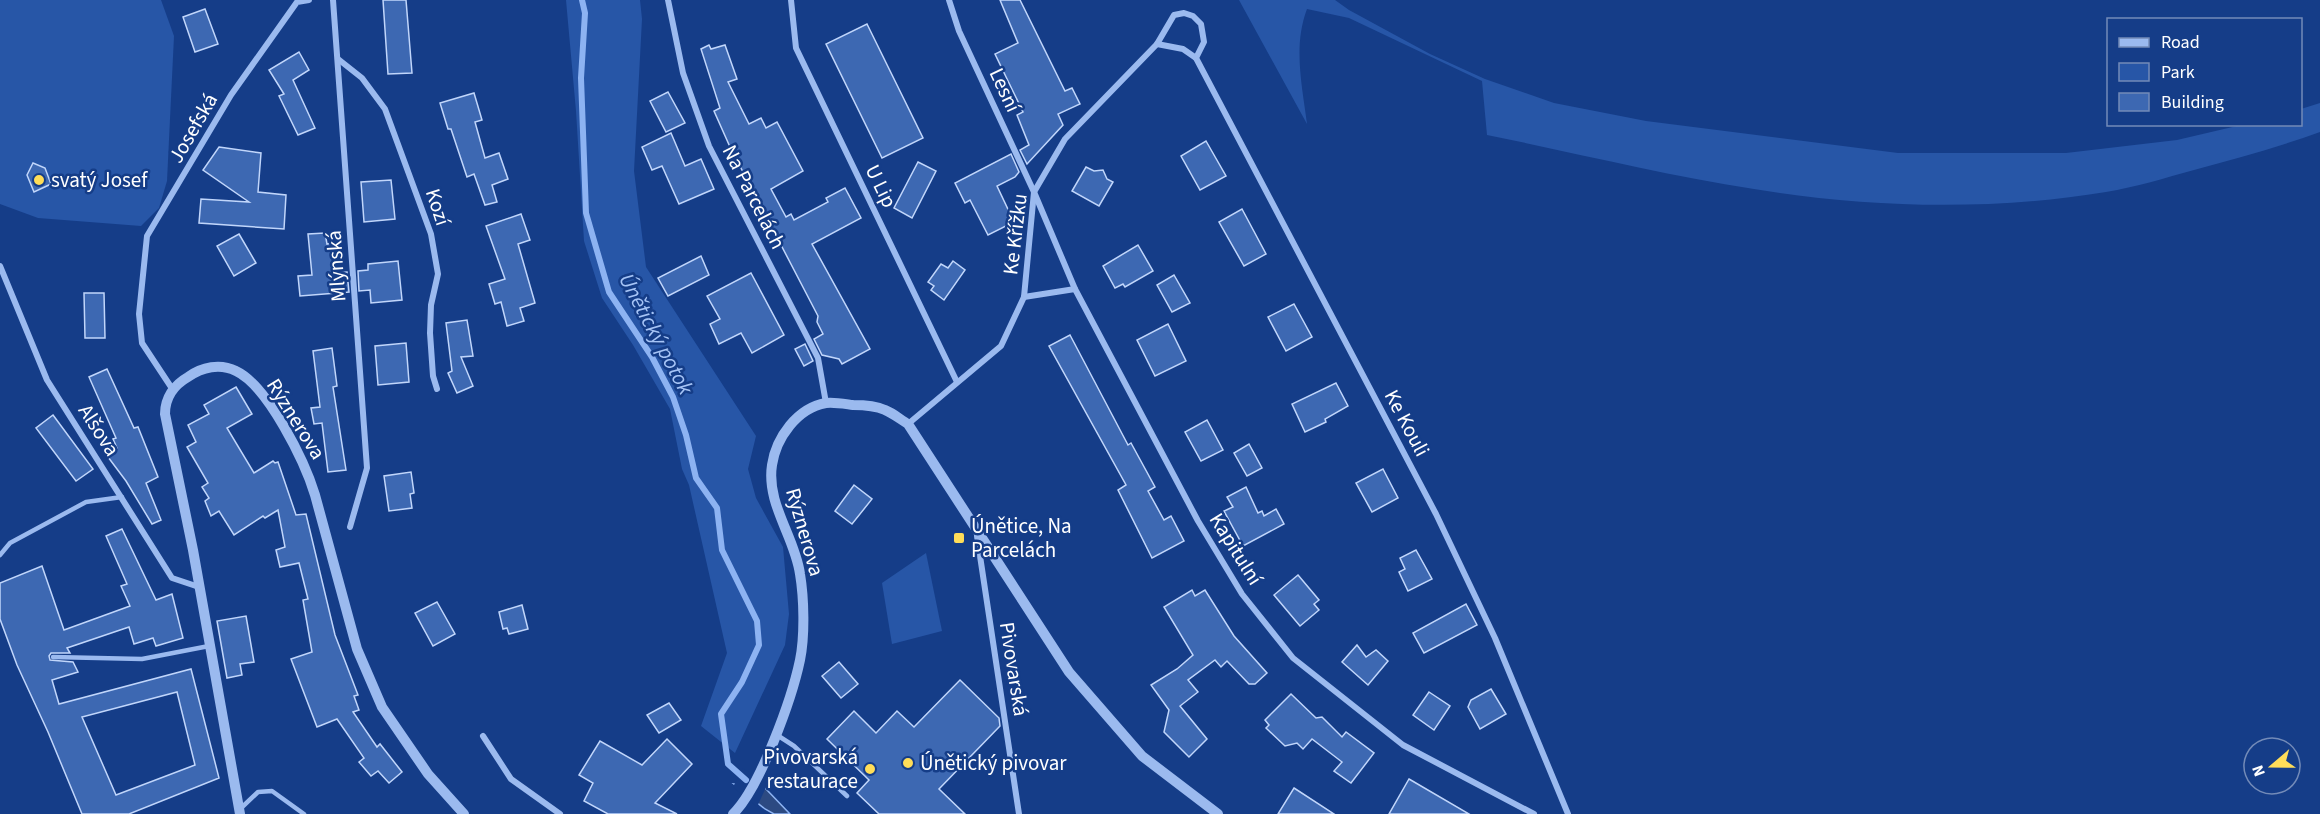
<svg xmlns="http://www.w3.org/2000/svg" width="2320" height="814" font-family="'Source Sans 3',sans-serif">
	<rect width="100%" height="100%" fill="#153d88"/>
	<g fill="#2756a7">
		<polygon points="0,0 161,0 174,36 167,181 159,208 141,226 38,218 0,204"/>
		<polygon points="566,0 640,0 642,19 634,171 646,267 756,436 748,469 756,498 783,547 789,614 785,645 735,753 701,726 727,653 689,485 682,469 670,409 633,345 602,298 584,241 576,111"/>
		<path d="M 1239,0 L 1335,0 L 1349,10 L 1430,54 L 1485,79 L 1554,103 L 1646,121 L 1898,153 L 2066,153 L 2177,140 L 2241,125 L 2300,124 L 2301,109 L 2320,103 L 2320,132 C 2279,147 2237,158 2194,170 C 2165,178 2136,187 2106,192 C 1991,211 1868,208 1754,189 C 1664,175 1576,153 1487,135 L 1482,81 L 1349,18 L 1307,9 C 1293,46 1302,85 1307,124 Z"/>
		<polygon points="926,553 942,631 892,644 882,583"/>
	</g>
	<polygon fill="#2c4a82" stroke="#8db3f2" stroke-width="1.5" points="734,784 765,788 790,814 774,814 765,809"/>
	<polygon fill="#153d88" points="743,768 767,785 757,807 733,787"/>
	<g fill="none" stroke-linecap="round" stroke-linejoin="round">
		<polyline stroke="#8db3f2" stroke-width="6" points="582,0 585,13 581,78 586,213 609,292 652,357 673,397 686,435 696,478 717,508 722,550 757,621 759,645 742,682 721,714 728,764 746,780"/>
	</g>
	<g fill="#3d68b2" stroke="#c1d6fb" stroke-width="1.5" fill-rule="evenodd">
		<polygon points="383,0 406,0 412,73 388,74"/>
		<polygon points="1000,0 1020,0 1065,91 1072,88 1080,104 1058,114 1063,125 1027,164 1020,150 1029,145 1017,115 1023,112 995,54 1018,43"/>
		<polygon points="205,9 218,44 195,52 183,17"/>
		<polygon points="867,24 923,138 882,158 826,44"/>
		<polygon points="709,45 711,49 725,45 737,79 728,82 749,124 761,118 766,128 777,122 803,171 771,189 786,217 791,214 794,220 828,202 826,198 845,188 861,218 812,244 870,349 842,364 839,359 822,355 814,339 823,334 817,322 818,316 730,147 714,111 720,108 701,49"/>
		<polygon points="299,52 309,70 293,80 315,128 298,135 279,96 284,94 269,70"/>
		<polygon points="668,92 685,123 666,132 650,101"/>
		<polygon points="474,93 482,120 475,122 485,158 499,153 508,179 492,185 497,202 485,205 474,174 467,177 451,129 448,129 440,103"/>
		<polygon points="671,133 685,166 701,159 714,189 679,204 662,166 652,170 642,147"/>
		<polygon points="1206,141 1226,176 1200,190 1181,156"/>
		<polygon points="219,147 261,153 258,192 286,195 284,229 199,223 201,199 249,202 203,170"/>
		<polygon points="1011,154 1019,172 1015,177 997,186 1014,222 988,235 970,200 965,203 955,183"/>
		<polygon points="918,162 936,171 912,218 894,208"/>
		<polygon points="33,163 45,168 51,184 34,192 27,175"/>
		<polygon points="1086,167 1094,171 1103,170 1107,179 1113,182 1099,206 1072,191"/>
		<polygon points="391,180 395,219 364,222 361,182"/>
		<polygon points="1242,209 1266,254 1244,266 1219,222"/>
		<polygon points="521,214 530,240 518,244 535,303 520,308 524,321 507,326 501,302 495,304 489,284 505,279 486,226"/>
		<polygon points="325,233 327,244 332,243 334,273 347,272 349,292 300,296 298,276 312,275 308,234"/>
		<polygon points="239,234 256,263 234,276 217,246"/>
		<polygon points="1138,245 1153,271 1125,287 1123,284 1115,288 1103,266"/>
		<polygon points="701,256 709,275 668,296 658,278"/>
		<polygon points="398,261 402,300 371,303 370,290 359,291 358,271 368,270 368,264"/>
		<polygon points="953,261 965,270 944,300 931,290 934,286 928,282 941,264 948,268"/>
		<polygon points="751,273 784,335 752,353 741,333 719,344 710,324 720,319 707,296"/>
		<polygon points="1174,275 1190,303 1172,312 1157,285"/>
		<polygon points="84,293 104,293 105,338 85,338"/>
		<polygon points="1294,304 1312,337 1286,351 1268,317"/>
		<polygon points="467,320 473,356 461,357 473,386 457,393 448,373 452,371 446,323"/>
		<polygon points="1168,324 1186,361 1155,376 1137,340"/>
		<polygon points="1070,335 1128,445 1131,443 1155,487 1148,491 1164,520 1171,516 1184,541 1152,558 1118,490 1126,485 1049,346"/>
		<polygon points="406,343 409,382 378,385 375,346"/>
		<polygon points="805,344 813,361 804,366 795,349"/>
		<polygon points="332,348 337,386 333,387 346,470 328,472 322,423 314,424 311,408 320,407 313,351"/>
		<polygon points="107,369 134,428 138,427 158,477 146,483 161,520 152,524 126,481 105,453 117,448 113,439 116,438 89,377"/>
		<polygon points="1336,383 1348,406 1325,419 1326,422 1305,432 1292,404"/>
		<polygon points="236,387 252,414 227,428 254,473 273,461 275,463 278,462 296,515 306,514 335,635 358,695 354,696 359,710 353,712 377,747 380,744 402,772 389,783 378,771 371,776 359,762 364,758 337,719 317,727 291,659 312,652 303,600 308,599 299,563 280,567 276,550 285,547 278,510 265,518 263,516 234,535 219,511 211,516 205,501 209,498 202,487 208,483 187,447 196,442 188,425 209,414 204,405"/>
		<polygon points="53,415 93,469 76,481 36,428"/>
		<polygon points="1207,420 1223,450 1201,461 1185,432"/>
		<polygon points="1249,444 1262,468 1247,476 1234,453"/>
		<polygon points="1383,469 1398,498 1372,512 1356,483"/>
		<polygon points="411,472 414,493 410,494 412,508 389,511 384,476"/>
		<polygon points="854,485 872,499 852,524 835,511"/>
		<polygon points="1246,487 1258,513 1262,511 1264,516 1276,509 1284,524 1243,546 1224,511 1233,507 1227,497"/>
		<path d="M 122,529 L 156,600 L 172,594 L 183,638 L 156,646 L 153,638 L 134,644 L 129,627 L 67,648 L 70,653 L 51,653 L 49,656 L 50,660 L 73,662 L 78,672 L 52,680 L 59,704 L 191,669 L 219,778 L 129,814 L 82,814 L 48,732 L 17,665 L 0,619 L 0,583 L 42,566 L 64,630 L 130,606 L 121,586 L 127,584 L 106,536 ZM 177,692 L 195,765 L 116,795 L 82,717 Z"/>
		<polygon points="1416,550 1432,579 1408,591 1399,572 1405,569 1400,558"/>
		<polygon points="1298,575 1319,600 1314,604 1319,610 1300,626 1274,595"/>
		<polygon points="1192,590 1195,596 1205,590 1234,636 1267,673 1255,684 1249,684 1227,661 1221,667 1215,660 1188,680 1198,692 1180,706 1207,739 1189,757 1164,732 1169,710 1151,685 1177,669 1193,655 1164,607"/>
		<polygon points="437,602 455,634 433,646 415,613"/>
		<polygon points="1466,604 1477,625 1424,653 1413,633"/>
		<polygon points="522,605 528,629 509,634 507,628 503,629 499,612"/>
		<polygon points="246,616 254,662 240,664 242,675 227,678 217,621"/>
		<polygon points="1357,645 1366,657 1376,650 1388,661 1368,685 1342,662"/>
		<polygon points="839,662 858,684 841,698 822,676"/>
		<polygon points="960,680 999,718 1000,726 939,789 965,814 879,814 857,793 869,780 827,739 854,711 876,733 897,711 914,727"/>
		<polygon points="1491,689 1506,714 1480,729 1468,707 1471,700"/>
		<polygon points="1429,692 1450,706 1434,730 1413,715"/>
		<polygon points="1291,694 1316,718 1322,717 1342,737 1346,732 1374,753 1351,783 1334,771 1342,762 1312,739 1303,749 1297,743 1285,746 1266,728 1269,725 1265,720"/>
		<polygon points="669,703 681,720 659,733 647,715"/>
		<polygon points="667,739 692,764 655,803 677,814 608,814 584,801 593,783 579,775 600,741 642,765"/>
		<polygon points="1409,779 1469,814 1389,814"/>
		<polygon points="1294,788 1334,814 1278,814"/>
	</g>
	<g fill="none" stroke-linecap="round" stroke-linejoin="round">
		<g stroke="#9bbaef" stroke-width="4.5">
			<polyline points="0,555 10,543 86,502 122,497"/>
			<polyline points="53,657 142,659 209,646"/>
			<polyline points="777,735 794,746 847,796"/>
			<polyline points="239,810 258,792 272,791 304,814"/>
		</g>
		<g stroke="#9bbaef" stroke-width="6">
			<polyline points="333,0 367,468 350,527"/>
			<polyline points="668,0 683,73 709,146 818,358 826,403"/>
			<polyline points="791,0 796,48 957,382"/>
			<polyline points="949,0 959,31 1034,192 1075,289 1198,521 1242,594 1293,658 1403,745 1534,814"/>
			<polyline points="1157,44 1183,49 1196,58"/>
			<polyline points="338,59 362,78 385,109 431,234 438,274 431,305 430,333 433,376 437,389"/>
			<polyline points="0,266 47,380 172,578 199,587"/>
			<polyline points="1024,297 1075,289"/>
			<polyline points="173,390 142,343 139,314 147,236 231,95 297,2 309,0"/>
			<polyline points="908,424 1001,346 1024,297 1034,192 1065,139 1157,44 1174,15 1184,13 1193,16 1201,24 1204,42 1196,58 1436,514 1495,638 1568,814"/>
			<polyline points="977,536 1019,814"/>
			<polyline points="483,736 511,779 560,814"/>
		</g>
		<g stroke="#9bbaef" stroke-width="10">
			<path d="M 240,814 L 193,550 L 165,414 C 165,398 174,385 188,377 C 202,367 220,363 236,371 C 268,386 305,462 315,495 L 357,649 L 382,707 L 428,774 L 464,814"/>
			<path d="M 733,814 C 760,788 792,698 800,660 C 805,636 804,598 800,574 C 795,537 766,504 772,465 C 776,438 797,408 826,403 C 834,402 845,404 853,405 C 863,405 876,406 885,410 C 893,413 901,420 908,424 L 1069,672 L 1142,756 L 1218,814"/>
		</g>
	</g>
	<g fill="#ffdd59" stroke="#153d88" stroke-width="2">
		<circle cx="39" cy="180" r="6"/>
		<rect x="953" y="532" width="12" height="12" rx="3"/>
		<circle cx="908" cy="763" r="6"/>
		<circle cx="870" cy="769" r="6"/>
	</g>
	<g text-anchor="middle" dominant-baseline="central" stroke-width="5" stroke-linejoin="round" paint-order="stroke">
		<g font-size="21" fill="#fff" stroke="#153d88">
			<text transform="translate(1005 90) rotate(65)">Lesní</text>
			<text transform="translate(193 128) rotate(-60)">Josefská</text>
			<text transform="translate(881 186) rotate(64)">U Lip</text>
			<text transform="translate(754 197) rotate(63)">Na Parcelách</text>
			<text transform="translate(438 207) rotate(72)">Kozí</text>
			<text transform="translate(1015 234) rotate(-83)">Ke Křížku</text>
			<text transform="translate(336 266) rotate(-94)">Mlýnská</text>
			<text transform="translate(296 419) rotate(58)">Rýznerova</text>
			<text transform="translate(1407 423) rotate(62)">Ke Kouli</text>
			<text transform="translate(99 430) rotate(57)">Alšova</text>
			<text transform="translate(805 532) rotate(74)">Rýznerova</text>
			<text transform="translate(1236 549) rotate(58)">Kapitulní</text>
			<text transform="translate(1014 669) rotate(81)">Pivovarská</text>
		</g>
		<g font-size="21" fill="#fff" stroke="#153d88" text-anchor="start">
			<text x="51" y="180">svatý Josef</text>
			<text x="971" y="526">Únětice, Na<tspan x="971" dy="24">Parcelách</tspan></text>
			<text x="858" y="757" text-anchor="end">Pivovarská<tspan x="858" dy="24">restaurace</tspan></text>
			<text x="920" y="763">Únětický pivovar</text>
		</g>
		<g font-size="22" font-style="italic" fill="#a6c4f6" stroke="#153d88">
			<text transform="translate(656 334) rotate(62)">Únětický potok</text>
		</g>
	</g>
	<rect x="2107" y="18" width="195" height="108" fill="#153d88" stroke="#738bb8" stroke-width="1.5"/>
	<rect x="2119" y="38" width="30" height="9" fill="#9bbaef" stroke="#738bb8" stroke-width="1.5"/>
	<text x="2161" y="48" font-size="18" fill="#ffffff">Road</text>
	<rect x="2119" y="63" width="30" height="18" fill="#2756a7" stroke="#738bb8" stroke-width="1.5"/>
	<text x="2161" y="78" font-size="18" fill="#ffffff">Park</text>
	<rect x="2119" y="93" width="30" height="18" fill="#3d68b2" stroke="#738bb8" stroke-width="1.5"/>
	<text x="2161" y="108" font-size="18" fill="#ffffff">Building</text>
	<g transform="translate(2272 766) rotate(250)"><circle r="28" fill="#153d88" stroke="#738bb8" stroke-width="1.5"/>
	<path d="M0-4.5L10 22L0 15L-10 22Z" fill="#ffdd59"/>
	<text y="-9" font-size="16" font-weight="bold" text-anchor="middle" fill="#ffffff">N</text>
	</g>
</svg>
